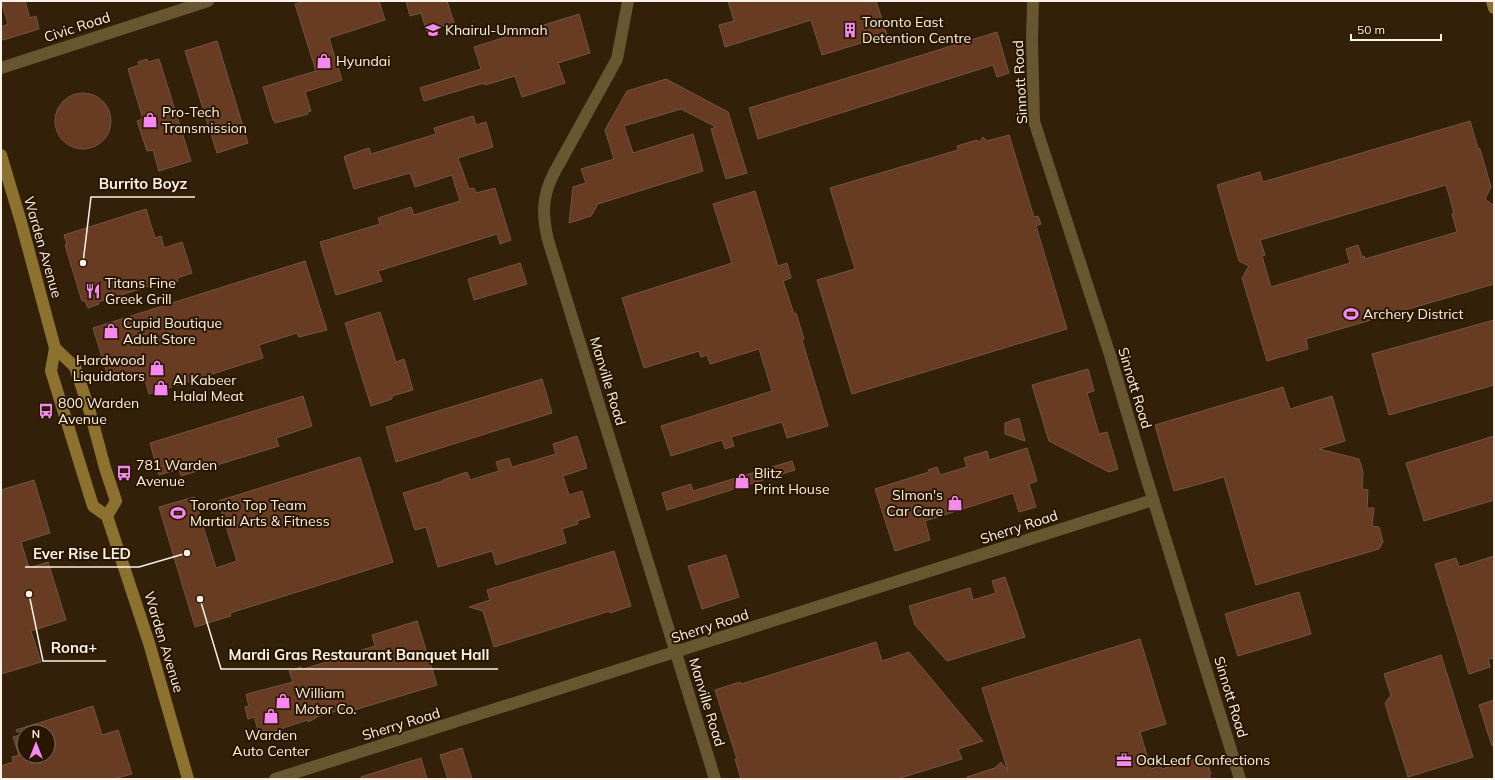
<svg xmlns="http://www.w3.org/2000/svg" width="1495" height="780" font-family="Mulish,sans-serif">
	<rect width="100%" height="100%" fill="#332009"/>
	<g fill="#683b23" stroke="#735546" fill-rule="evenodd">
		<polygon points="1,1 25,1 30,18 36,16 39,29 3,40 1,27 8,24"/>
		<polygon points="305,1 379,1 385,20 329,38 342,80 305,92 311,111 307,112 308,114 275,123 274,120 273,120 263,87 316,71 295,4"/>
		<polygon points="406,1 447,1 454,23 427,32 421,13 410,16"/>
		<polygon points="728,1 876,1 887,35 822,55 811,20 725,47 719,25 734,21"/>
		<polygon points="579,14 590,53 558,63 565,83 522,97 515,76 485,85 484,83 424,101 420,88 481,69 474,47"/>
		<polygon points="997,32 1009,73 997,77 993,65 758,139 749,108"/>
		<polygon points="217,41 248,143 217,153 185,51"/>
		<polygon points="147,59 148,62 159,59 191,161 159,171 153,150 147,151 137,121 143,119 128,69 139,65 138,62"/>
		<polygon points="666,79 728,112 747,173 726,179 711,129 716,127 681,109 624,126 633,153 693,134 703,171 598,204 591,216 569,223 573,187 586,183 581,169 614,159 605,130 627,91"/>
		<circle cx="83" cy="121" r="28"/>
		<polygon points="473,116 476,125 486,122 493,147 458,158 469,189 474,188 476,193 495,188 511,240 500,244 497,234 378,271 382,281 336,295 320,242 380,224 378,218 411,207 414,215 460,201 452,175 415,187 410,173 354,189 344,157 346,157 345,156 369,148 371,154 436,134 434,128"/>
		<path d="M 1470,121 L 1478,148 L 1480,149 L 1491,187 L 1485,199 L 1493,205 L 1494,207 L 1494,284 L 1306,339 L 1308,349 L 1267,361 L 1242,278 L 1249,266 L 1239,261 L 1217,185 L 1260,172 L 1263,182 ZM 1446,185 L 1454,213 L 1452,214 L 1457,232 L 1365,259 L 1364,256 L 1362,257 L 1358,245 L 1346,249 L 1350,263 L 1271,287 L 1262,256 L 1265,255 L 1260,240 Z"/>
		<polygon points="1009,135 1034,217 1038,216 1041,224 1036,226 1067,329 852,394 817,280 855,269 830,188 958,150 957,146 977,140 979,142 983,137 987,141"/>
		<polygon points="755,191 778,266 787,263 791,278 783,281 794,314 796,313 804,339 802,340 828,426 787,438 782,422 731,437 734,446 725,449 722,440 671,456 661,426 772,391 759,349 710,364 707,355 701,357 699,351 644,368 622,298 732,263 713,204"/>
		<polygon points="146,209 155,238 161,236 164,248 182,242 192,273 177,278 178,281 158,287 156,284 98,302 99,304 88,308 85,301 82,301 65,245 67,244 64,235"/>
		<polygon points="305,261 327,330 299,337 297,333 259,345 263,358 149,394 143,372 110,383 93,328"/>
		<polygon points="520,263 527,284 474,300 468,279"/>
		<polygon points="380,312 396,362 404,359 413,390 392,396 392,399 371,406 345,323"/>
		<polygon points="1494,320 1494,385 1389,415 1372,354"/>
		<polygon points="1088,369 1094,391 1087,393 1099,434 1107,432 1118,469 1109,472 1049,441 1032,385"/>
		<polygon points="542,379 552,413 396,462 386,427"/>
		<polygon points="1283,387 1290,409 1332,396 1345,441 1319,449 1359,459 1363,472 1362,489 1368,490 1367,508 1374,508 1372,526 1379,527 1383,542 1379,549 1256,585 1224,477 1174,491 1155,425"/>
		<polygon points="303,396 312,426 276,438 279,446 181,476 179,469 159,475 150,443"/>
		<polygon points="1019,418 1025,441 1005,434 1005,423"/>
		<polygon points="577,436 587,468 563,476 569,495 582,491 590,517 577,521 578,524 562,529 566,543 496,565 492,551 438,567 426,527 415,530 403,493 443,481 443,480 467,472 470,480 499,471 496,462 509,458 512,467 556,454 553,444"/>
		<polygon points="1494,436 1494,500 1424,521 1406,463"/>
		<polygon points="1027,448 1037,481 1029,484 1036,507 1019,512 1013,493 925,521 930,540 895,551 875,489 929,472 928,470 937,467 940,475 967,467 964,458 987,451 989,460"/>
		<polygon points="360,457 393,562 230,613 231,616 195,627 159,507 194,497 216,568 237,561 218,501"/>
		<polygon points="792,461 795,470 667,510 662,493 691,484 693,491"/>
		<polygon points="34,480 50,533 21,542 29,568 48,562 66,620 31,631 41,662 1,674 1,490"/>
		<polygon points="614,551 631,606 610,613 610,611 494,647 483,611 469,607 490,600 487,590"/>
		<polygon points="726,555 739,597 702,609 688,566"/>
		<polygon points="1494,556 1494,658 1488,659 1490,667 1469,674 1435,564 1456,558 1459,567"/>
		<polygon points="1005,577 1025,637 947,661 915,625 909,606 970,588 973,600 996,593 992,581"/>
		<polygon points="1299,592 1311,634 1238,656 1225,614"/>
		<polygon points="417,621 437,685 351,711 350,707 316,717 316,718 308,722 307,720 260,736 254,717 248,719 245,707 249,706 246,695 247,694 293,682 289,671 301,667 302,669 310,667 336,659 334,653 343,650 345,655 375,646 372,635"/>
		<polygon points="1140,639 1166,724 1140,732 1151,769 1160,766 1162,769 1205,756 1211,774 1209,775 1211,779 967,779 967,777 995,768 1001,762 1008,771 982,688"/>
		<polygon points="876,642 882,661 909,652 983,741 958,749 962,759 897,779 741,779 735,759 737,759 715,690 740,682 741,684"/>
		<polygon points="1441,655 1473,757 1408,777 1385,703 1391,695 1384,674"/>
		<polygon points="1494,700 1494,746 1492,746 1479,705"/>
		<polygon points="93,706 102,735 118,730 132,774 113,779 1,779 1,766 13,762 12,757 19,755 13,737 24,734 24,756 48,756 48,732 17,732 16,730"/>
		<polygon points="462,748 472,779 448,779 440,755"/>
		<polygon points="421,758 427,779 361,779 361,777"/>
	</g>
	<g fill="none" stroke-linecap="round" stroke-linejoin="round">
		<g stroke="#67562f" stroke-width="12">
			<path d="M 628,1 L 617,59 L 554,173 C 542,196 542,215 548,240 L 715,779"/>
			<polyline points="1033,1 1032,40 1034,121 1110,355 1144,470 1240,779"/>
			<polyline points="1,68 208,1"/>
			<polyline points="275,779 1153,500"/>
		</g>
		<g stroke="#8d712f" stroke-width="12">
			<polyline points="1492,1 1494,8"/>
			<polyline points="1,155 21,222 55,348 51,371 93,506 107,516 149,643 188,779"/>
			<polyline points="55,348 75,367 90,412 105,468 116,501 107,516"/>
		</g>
	</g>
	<defs>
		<g id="school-bare" transform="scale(1.2)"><path d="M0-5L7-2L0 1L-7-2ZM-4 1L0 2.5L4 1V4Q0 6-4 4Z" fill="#f589ef" stroke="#291601" stroke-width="2.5" paint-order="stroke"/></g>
		<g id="building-bare" transform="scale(1.2)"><path d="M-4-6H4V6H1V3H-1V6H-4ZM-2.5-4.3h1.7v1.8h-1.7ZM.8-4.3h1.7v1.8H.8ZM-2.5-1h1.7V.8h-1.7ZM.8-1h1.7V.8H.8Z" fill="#f589ef" stroke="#291601" stroke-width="2.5" paint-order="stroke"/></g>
		<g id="shop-bare" transform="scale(1.2)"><path d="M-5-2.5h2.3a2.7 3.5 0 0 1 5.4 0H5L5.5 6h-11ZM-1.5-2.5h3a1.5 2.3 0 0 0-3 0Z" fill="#f589ef" stroke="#291601" stroke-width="2.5" paint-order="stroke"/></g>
		<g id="restaurant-bare" transform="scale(1.2)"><path d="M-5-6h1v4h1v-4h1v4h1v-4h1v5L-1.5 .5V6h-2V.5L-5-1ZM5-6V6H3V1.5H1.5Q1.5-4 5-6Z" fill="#f589ef" stroke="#291601" stroke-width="2.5" paint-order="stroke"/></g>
		<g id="stadium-bare" transform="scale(1.2)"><path d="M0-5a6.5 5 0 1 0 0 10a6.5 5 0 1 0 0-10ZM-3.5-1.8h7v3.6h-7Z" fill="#f589ef" stroke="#291601" stroke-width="2.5" paint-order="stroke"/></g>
		<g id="bus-bare" transform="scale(1.2)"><path d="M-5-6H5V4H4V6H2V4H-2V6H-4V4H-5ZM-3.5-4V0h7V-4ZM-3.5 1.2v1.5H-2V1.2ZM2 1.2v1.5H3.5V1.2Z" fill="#f589ef" stroke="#291601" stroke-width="2.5" paint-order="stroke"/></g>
		<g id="office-bare" transform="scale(1.2)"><path d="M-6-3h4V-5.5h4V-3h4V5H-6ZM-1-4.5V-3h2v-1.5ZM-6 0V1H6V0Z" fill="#f589ef" stroke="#291601" stroke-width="2.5" paint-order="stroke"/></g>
	</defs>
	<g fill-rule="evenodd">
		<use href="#school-bare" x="433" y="30"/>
		<use href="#building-bare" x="850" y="30"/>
		<use href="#shop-bare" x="324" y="61"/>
		<use href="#shop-bare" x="150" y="120"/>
		<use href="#restaurant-bare" x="93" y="291"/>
		<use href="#stadium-bare" x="1351" y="314"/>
		<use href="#shop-bare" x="111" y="331"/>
		<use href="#shop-bare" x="157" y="368"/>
		<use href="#shop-bare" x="161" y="388"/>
		<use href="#bus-bare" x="46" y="411"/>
		<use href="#bus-bare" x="124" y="473"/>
		<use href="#shop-bare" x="742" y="481"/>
		<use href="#shop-bare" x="955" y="503"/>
		<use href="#stadium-bare" x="178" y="513"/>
		<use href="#shop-bare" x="283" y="701"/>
		<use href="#shop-bare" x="271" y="716"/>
		<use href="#office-bare" x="1124" y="760"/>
	</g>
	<g text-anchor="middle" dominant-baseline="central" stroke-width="4" stroke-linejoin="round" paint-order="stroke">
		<g font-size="14" fill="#fdf2e8" stroke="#291601" text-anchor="start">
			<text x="862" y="22">Toronto East<tspan x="862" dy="16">Detention Centre</tspan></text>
			<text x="445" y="30">Khairul-Ummah</text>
			<text x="336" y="61">Hyundai</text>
			<text x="162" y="112">Pro-Tech<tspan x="162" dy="16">Transmission</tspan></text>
			<text x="105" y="283">Titans Fine<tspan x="105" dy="16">Greek Grill</tspan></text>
			<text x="1363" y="314">Archery District</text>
			<text x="123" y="323">Cupid Boutique<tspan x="123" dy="16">Adult Store</tspan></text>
			<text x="145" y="360" text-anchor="end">Hardwood<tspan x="145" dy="16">Liquidators</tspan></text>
			<text x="173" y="380">Al Kabeer<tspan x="173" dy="16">Halal Meat</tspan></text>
			<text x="58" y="403">800 Warden<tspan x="58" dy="16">Avenue</tspan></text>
			<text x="136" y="465">781 Warden<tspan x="136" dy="16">Avenue</tspan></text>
			<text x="754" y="473">Blitz<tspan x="754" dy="16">Print House</tspan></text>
			<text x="943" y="495" text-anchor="end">SImon's<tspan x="943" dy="16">Car Care</tspan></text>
			<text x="190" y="505">Toronto Top Team<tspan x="190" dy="16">Martial Arts &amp; Fitness</tspan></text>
			<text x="295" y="693">William<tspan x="295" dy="16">Motor Co.</tspan></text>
			<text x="271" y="735" text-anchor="middle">Warden<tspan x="271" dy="16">Auto Center</tspan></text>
			<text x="1136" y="760">OakLeaf Confections</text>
		</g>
		<g font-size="14" fill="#fdf2e8" stroke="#291601">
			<text transform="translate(77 27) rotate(-18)">Civic Road</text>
			<text transform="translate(1020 82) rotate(-93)">Sinnott Road</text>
			<text transform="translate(43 247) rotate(74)">Warden Avenue</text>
			<text transform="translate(608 381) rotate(73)">Manville Road</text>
			<text transform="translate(1135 388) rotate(73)">Sinnott Road</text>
			<text transform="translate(1019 527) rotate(-18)">Sherry Road</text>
			<text transform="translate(710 626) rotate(-18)">Sherry Road</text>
			<text transform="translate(164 642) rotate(73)">Warden Avenue</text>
			<text transform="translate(1231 697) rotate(73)">Sinnott Road</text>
			<text transform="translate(707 702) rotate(73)">Manville Road</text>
			<text transform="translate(401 724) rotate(-17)">Sherry Road</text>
		</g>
	</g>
	<path fill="none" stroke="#fdf2e8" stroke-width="1.5" d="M83 263L91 197H195M187 553L139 567H25M29 594L43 661H106M200 599L221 669H498"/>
	<g fill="#fdf2e8" stroke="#291601" stroke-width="1.5">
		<circle cx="83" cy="263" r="4"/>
		<circle cx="187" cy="553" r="4"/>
		<circle cx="29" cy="594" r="4"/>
		<circle cx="200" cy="599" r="4"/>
	</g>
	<g font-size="15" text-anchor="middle" font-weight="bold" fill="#fdf2e8" stroke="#291601" stroke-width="4" stroke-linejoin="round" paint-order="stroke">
		<text x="143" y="189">Burrito Boyz</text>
		<text x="82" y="559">Ever Rise LED</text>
		<text x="74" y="653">Rona+</text>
		<text x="359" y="660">Mardi Gras Restaurant Banquet Hall</text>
	</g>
	<rect width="1495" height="780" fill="none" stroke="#fdf2e8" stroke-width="4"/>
	<g transform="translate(36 744)"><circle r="19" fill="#291601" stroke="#7e6e5d"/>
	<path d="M0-3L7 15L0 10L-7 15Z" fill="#f589ef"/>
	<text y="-6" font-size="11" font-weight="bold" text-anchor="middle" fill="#fdf2e8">N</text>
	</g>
	<path d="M1351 34v6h90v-6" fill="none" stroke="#fdf2e8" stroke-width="2"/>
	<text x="1357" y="34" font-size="12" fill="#fdf2e8" stroke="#291601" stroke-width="3" paint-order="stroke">50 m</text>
</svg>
